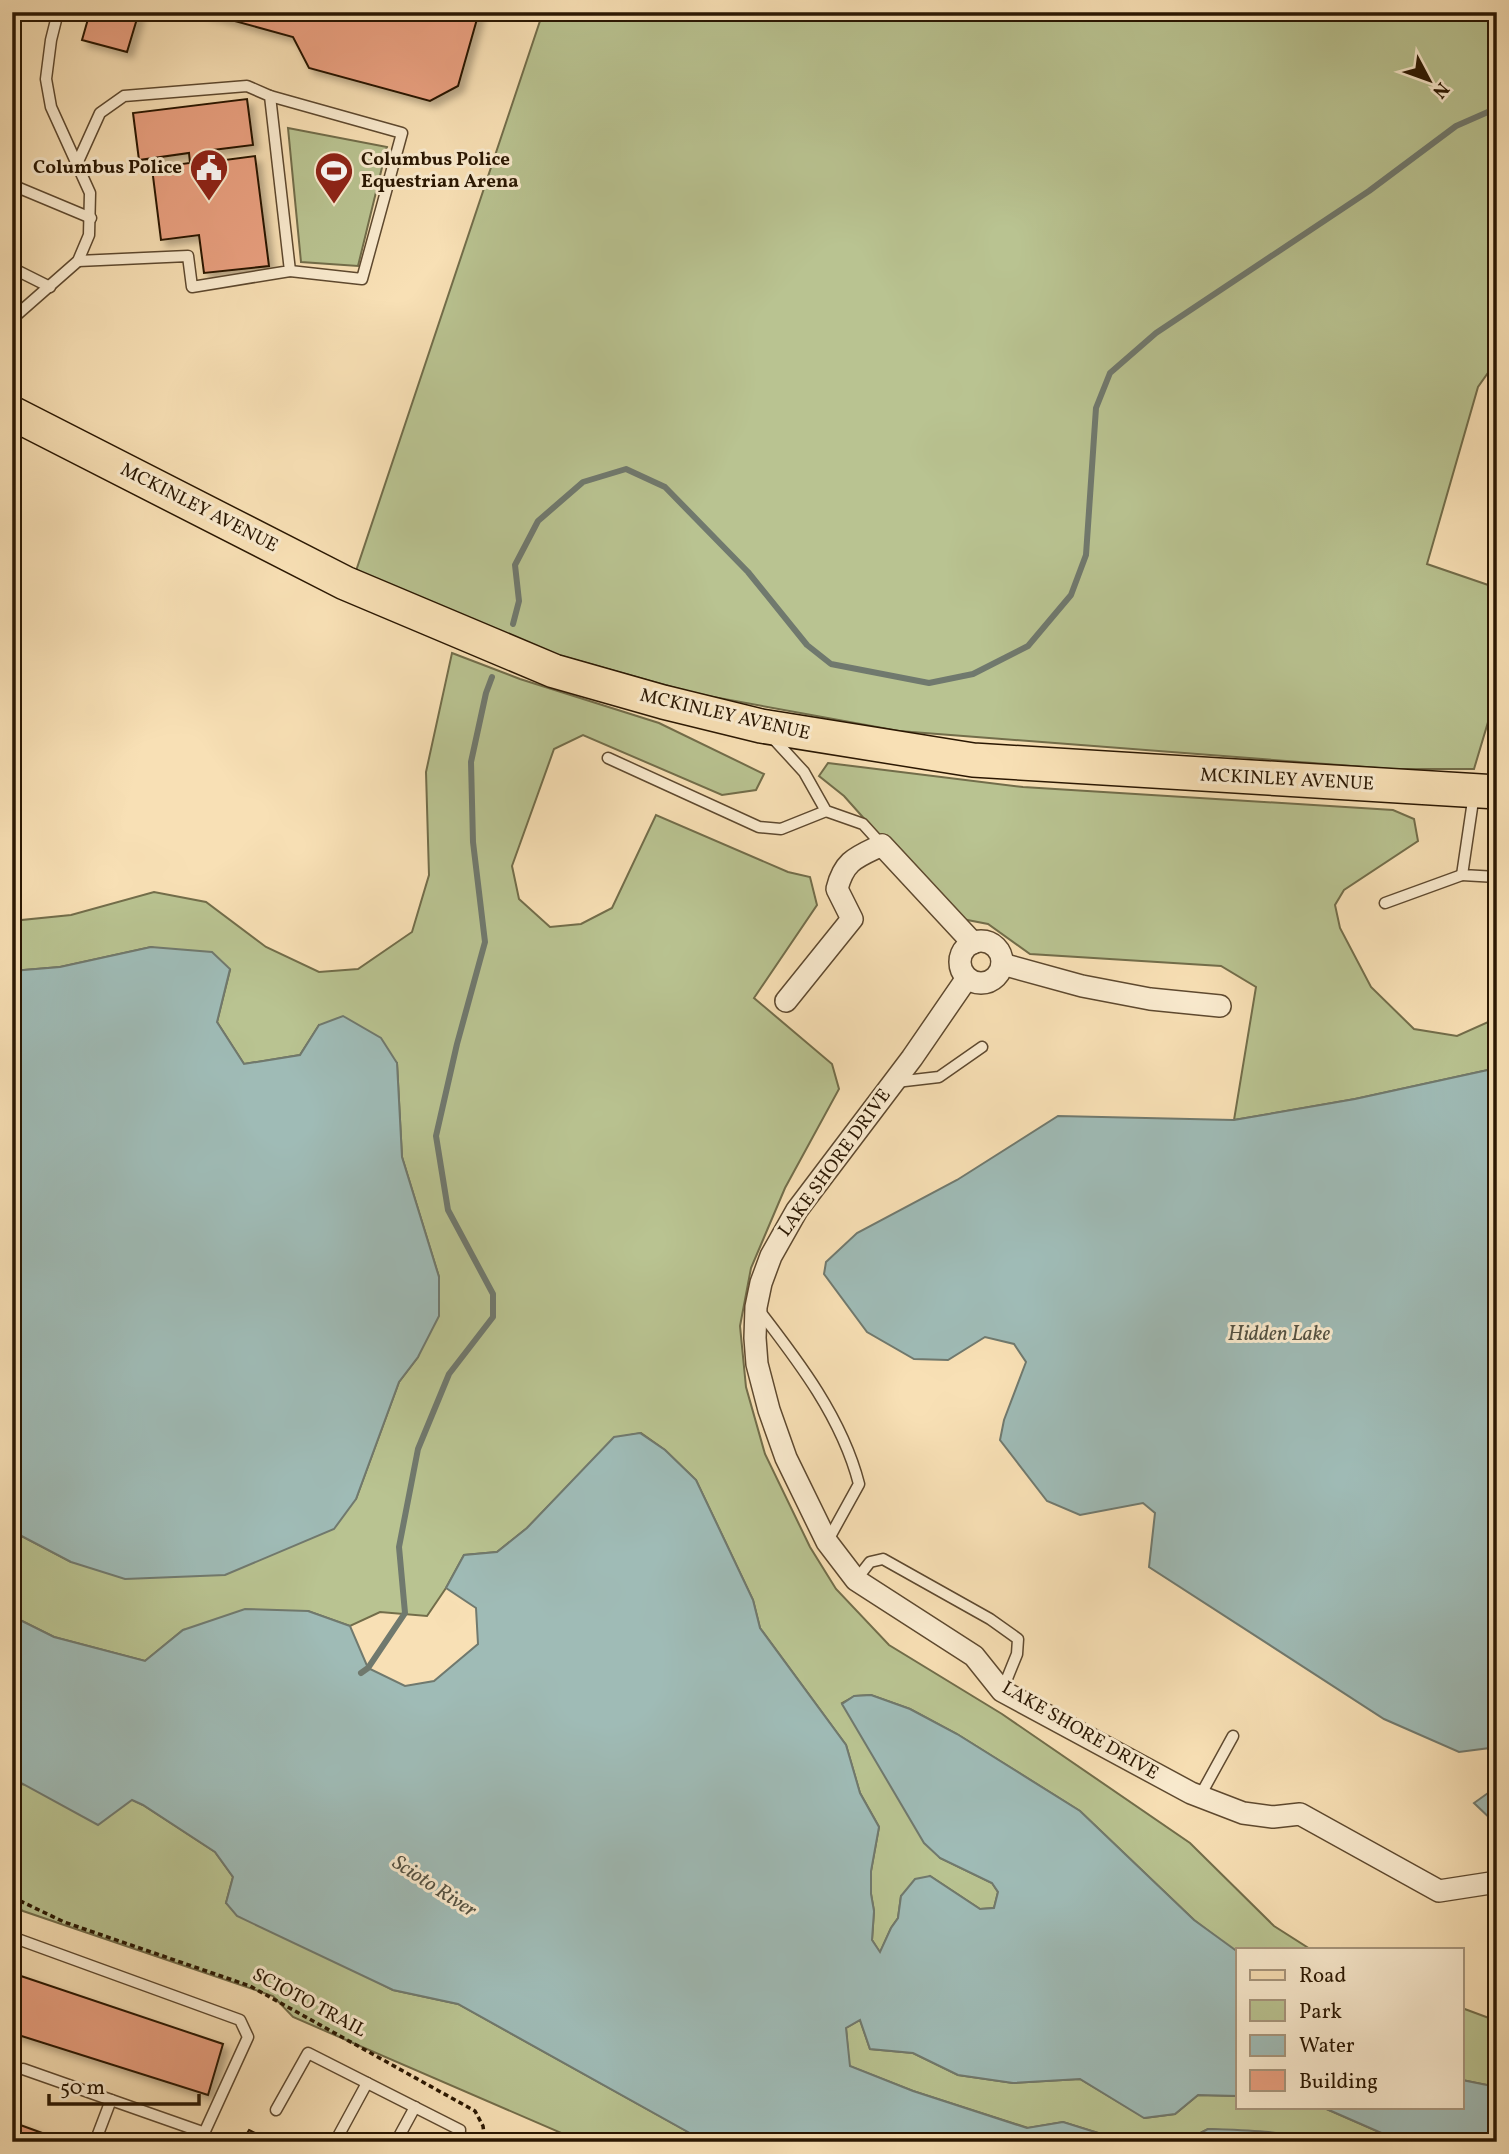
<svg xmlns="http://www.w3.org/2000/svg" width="1509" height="2154" font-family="Vollkorn,serif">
	<defs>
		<filter id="shadow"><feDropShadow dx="5.5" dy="5.5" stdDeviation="3.5" flood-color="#0004"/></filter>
	</defs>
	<rect width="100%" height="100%" fill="#f8e0b5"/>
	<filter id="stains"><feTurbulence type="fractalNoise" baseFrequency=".00286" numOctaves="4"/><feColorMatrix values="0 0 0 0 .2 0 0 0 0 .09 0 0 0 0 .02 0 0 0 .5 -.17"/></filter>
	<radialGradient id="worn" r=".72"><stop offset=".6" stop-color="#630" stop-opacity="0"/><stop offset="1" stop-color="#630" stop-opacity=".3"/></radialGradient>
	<g fill="#b9c391" stroke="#726d4a" stroke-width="2">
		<polygon points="543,12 1497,12 1497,360 1478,387 1427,564 1497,588 1497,692 1474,769 1391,769 899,731 697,694 558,655 355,574"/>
		<polygon points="288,128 387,147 358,266 301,262"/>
		<polygon points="452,653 520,679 659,723 764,774 756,790 722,795 583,735 554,749 512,866 519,899 550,927 581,924 612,908 656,815 788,872 810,877 817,905 754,998 832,1064 839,1089 785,1188 751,1268 740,1326 746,1387 765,1454 810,1547 836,1589 889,1645 1002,1714 1190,1843 1274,1926 1310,1949 1238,1949 1236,1952 1194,1920 1080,1811 957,1734 910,1709 871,1695 855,1696 842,1703 940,1858 992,1883 998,1892 994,1908 980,1909 930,1876 901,1896 898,1918 891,1928 880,1953 872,1940 874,1911 871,1894 871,1871 879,1827 860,1793 846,1745 760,1628 753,1600 696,1480 665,1450 641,1433 614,1438 527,1528 497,1552 464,1555 446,1588 427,1616 380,1612 350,1626 308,1611 183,1630 145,1661 54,1637 12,1616 12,1531 71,1562 356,1499 399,1382 418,1357 439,1277 402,1157 397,1063 319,1025 300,1055 244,1064 217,1022 230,970 151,947 60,967 12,971 12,921 71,915 154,892 206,902 266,947 319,972 358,969 412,932 429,875 426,772"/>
		<polygon points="828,763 1023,787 1393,810 1414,819 1418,841 1344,890 1335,905 1340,928 1371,987 1414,1029 1457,1036 1497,1018 1497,1068 1355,1099 1234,1120 1256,987 1221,966 1030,954 988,924 952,917 844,796 819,776"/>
		<polygon points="12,1778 21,1784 133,1800 143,1805 215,1852 233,1877 226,1903 393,1990 458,2004 706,2142 582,2142 293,2017 273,1996 23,1911 12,1905"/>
		<polygon points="1462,2008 1497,2021 1497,2087 1462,2080"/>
		<polygon points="860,2020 870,2049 913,2053 958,2075 1013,2083 1080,2079 1145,2118 1175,2114 1198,2095 1238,2096 1238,2107 1322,2107 1402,2142 1321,2142 1301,2136 1208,2129 1183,2142 1127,2142 1063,2122 1028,2128 913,2091 849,2066 846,2028"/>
	</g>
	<g fill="#9fbbb6" stroke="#70796e" stroke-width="2">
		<polygon points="151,947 212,952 230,969 217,1022 244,1064 300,1055 319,1025 343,1016 381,1038 397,1063 402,1157 439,1277 439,1316 418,1357 399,1382 356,1499 334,1529 225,1575 125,1579 71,1562 12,1531 12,971 60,967"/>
		<polygon points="1497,1068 1497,1747 1459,1752 1384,1719 1149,1567 1155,1513 1143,1503 1080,1515 1047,1501 1000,1440 1004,1420 1026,1362 1014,1344 985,1337 948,1360 914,1359 867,1332 824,1274 826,1262 857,1233 957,1180 1058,1116 1234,1120 1355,1099"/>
		<polygon points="640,1433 665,1450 696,1480 753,1600 760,1628 846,1745 860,1793 879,1827 871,1871 871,1894 874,1911 872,1940 880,1952 891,1928 898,1918 901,1896 915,1879 930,1876 980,1909 994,1908 998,1892 992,1883 940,1858 924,1843 842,1704 854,1696 871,1695 910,1709 957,1734 1080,1811 1194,1920 1238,1952 1238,2096 1198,2095 1175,2114 1144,2118 1080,2079 1013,2083 958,2075 913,2053 870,2049 860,2020 846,2028 850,2066 913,2091 1027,2128 1063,2122 1127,2142 706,2142 458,2004 393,1990 237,1916 226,1903 233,1877 215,1852 143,1805 132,1800 98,1825 12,1778 12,1616 54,1637 145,1661 183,1630 245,1609 308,1611 350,1626 368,1668 405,1686 434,1681 478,1644 476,1608 446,1588 464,1555 497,1552 527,1528 614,1437"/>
		<polygon points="1488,1793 1497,1803 1497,1825 1474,1803"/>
		<polygon points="1462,2080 1497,2087 1497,2142 1402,2142 1322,2107 1462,2107"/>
		<path d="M 1208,2129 C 1246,2130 1284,2131 1321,2142 L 1183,2142 Z"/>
	</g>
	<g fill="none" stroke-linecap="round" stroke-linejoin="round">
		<g stroke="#70796e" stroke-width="6">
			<polyline points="513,624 519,601 515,565 538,521 583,482 626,469 665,487 748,572 807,645 831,664 929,683 973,674 1028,646 1071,595 1086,555 1096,408 1110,373 1156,333 1369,191 1456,126 1497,108"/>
			<polyline points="361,1673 368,1668 405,1613 399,1547 418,1449 449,1374 493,1317 493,1294 448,1210 436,1136 457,1044 485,942 473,842 471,762 486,693 492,677"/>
		</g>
	</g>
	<g fill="#e9a080" stroke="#2a1702" stroke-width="2" filter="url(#shadow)">
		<polygon points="90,12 139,12 127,52 82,40"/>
		<polygon points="202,12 479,12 458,86 430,101 309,68 293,37"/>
		<polygon points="247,99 253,145 205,151 202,163 255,156 269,266 204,273 199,235 161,240 152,168 190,163 189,153 139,160 133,113"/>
		<polygon points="12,1973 223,2044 208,2095 12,2033"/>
		<polygon points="12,2122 67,2142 12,2142"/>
		<polygon points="249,2130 273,2142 242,2142"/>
	</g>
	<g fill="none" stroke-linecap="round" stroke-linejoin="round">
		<g stroke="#5e492f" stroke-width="13">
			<g id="lane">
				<polyline points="270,96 402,133 362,279 290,271"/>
				<polyline points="76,166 100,113 124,96 247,86 270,96 290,271 192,287 188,256 78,261"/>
				<polyline points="12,185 91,218"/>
				<polyline points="12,268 50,287"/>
				<polyline points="12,319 78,261 89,235 90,193 51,107 46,79 51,40 58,12"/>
				<polyline points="771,736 804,772 826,811 863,824 882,845"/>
				<polyline points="608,758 759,827 781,829 826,811"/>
				<polyline points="1474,794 1462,875 1497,877"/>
				<polyline points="1385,903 1462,875"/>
				<polyline points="896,1082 939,1077 982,1047"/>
				<path d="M 758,1309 C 799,1362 842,1418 859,1484 L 827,1542"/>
				<polyline points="856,1580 870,1562 883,1559 990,1619 1018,1639 1017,1654 1002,1691"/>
				<polyline points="1200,1796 1233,1736"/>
				<polyline points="12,1937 240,2020 248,2037 200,2142"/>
				<polyline points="23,2069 205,2133"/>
				<polyline points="276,2110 308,2053 460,2130 459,2142"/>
				<polyline points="95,2142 111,2100"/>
				<polyline points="335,2142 367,2083"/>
				<polyline points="396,2142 415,2107"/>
			</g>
		</g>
		<g stroke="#5e492f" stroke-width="24">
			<g id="street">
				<circle cx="981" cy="962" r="21"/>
				<polyline points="1002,964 1082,986 1150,999 1220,1006"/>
				<polyline points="967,978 912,1058 797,1210 771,1256 761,1283 756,1307 755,1338 757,1364 769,1410 786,1458 827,1542 856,1580 974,1656 1002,1691 1191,1793 1243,1813 1273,1817 1300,1814 1439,1891 1497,1882"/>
				<path d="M 786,1001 L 852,919 L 837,889 C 844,860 857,857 882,845 L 973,943"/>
			</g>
		</g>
		<g stroke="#2a1702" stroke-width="36">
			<polyline id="primary" points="12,413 345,583 554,671 663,702 761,726 973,760 1497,792"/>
		</g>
		<polyline stroke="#2a1702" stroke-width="3.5" stroke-dasharray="5 3.5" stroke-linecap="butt" points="12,1897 64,1922 250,1986 475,2111 483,2126 485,2142"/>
		<use href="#lane" stroke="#faebcf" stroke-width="10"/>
		<use href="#street" stroke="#faebcf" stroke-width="21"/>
		<use href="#primary" stroke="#f8e0b5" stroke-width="33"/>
	</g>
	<defs>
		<g id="civic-pin" transform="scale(2.0125)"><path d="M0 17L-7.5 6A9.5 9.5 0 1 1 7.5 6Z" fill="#8f2418" stroke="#faebcf"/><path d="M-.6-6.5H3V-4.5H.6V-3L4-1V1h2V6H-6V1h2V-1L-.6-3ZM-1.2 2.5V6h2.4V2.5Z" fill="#fff"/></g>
		<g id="stadium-pin" transform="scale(2.0125)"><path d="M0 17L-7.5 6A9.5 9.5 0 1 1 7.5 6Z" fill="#8f2418" stroke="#faebcf"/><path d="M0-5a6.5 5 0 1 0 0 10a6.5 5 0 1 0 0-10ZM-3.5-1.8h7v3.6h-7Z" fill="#fff"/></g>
	</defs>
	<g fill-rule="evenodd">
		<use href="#civic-pin" x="209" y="168"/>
		<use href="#stadium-pin" x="334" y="171"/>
	</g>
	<g text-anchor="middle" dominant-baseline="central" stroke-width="6" stroke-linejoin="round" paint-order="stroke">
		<g font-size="19" font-weight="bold" fill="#2a1702" stroke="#faebcf" text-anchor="start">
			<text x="361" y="160">Columbus Police<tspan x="361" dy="22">Equestrian Arena</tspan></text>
			<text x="182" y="168" text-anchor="end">Columbus Police</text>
		</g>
		<g font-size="19" fill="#2a1702" stroke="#faebcf">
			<text transform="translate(199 508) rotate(27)">MCKINLEY AVENUE</text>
			<text transform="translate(725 715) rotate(13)">MCKINLEY AVENUE</text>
			<text transform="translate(1287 780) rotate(3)">MCKINLEY AVENUE</text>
			<text transform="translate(835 1163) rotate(-54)">LAKE SHORE DRIVE</text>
			<text transform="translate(1080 1731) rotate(30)">LAKE SHORE DRIVE</text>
			<text transform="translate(309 2003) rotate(28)">SCIOTO TRAIL</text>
		</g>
		<g font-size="21" font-style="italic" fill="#535041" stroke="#faebcf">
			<text x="1279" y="1334">Hidden Lake</text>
			<text transform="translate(434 1887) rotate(33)">Scioto River</text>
		</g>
	</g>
	<rect width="1509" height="2154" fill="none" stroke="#f8e0b5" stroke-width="42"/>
	<rect x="14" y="14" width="1481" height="2126" fill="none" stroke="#2a1702" stroke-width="3.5"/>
	<rect x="21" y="21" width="1467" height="2112" fill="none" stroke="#2a1702" stroke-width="2"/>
	<rect x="1236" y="1948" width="228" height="161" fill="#faebcf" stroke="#a7967d" stroke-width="2"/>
	<rect x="1250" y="1970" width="35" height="10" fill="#f8e0b5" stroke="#a7967d" stroke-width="2"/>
	<text x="1299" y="1982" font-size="21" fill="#2a1702">Road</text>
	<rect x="1250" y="2000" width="35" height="21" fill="#b9c391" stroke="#a7967d" stroke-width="2"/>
	<text x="1299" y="2018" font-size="21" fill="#2a1702">Park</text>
	<rect x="1250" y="2035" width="35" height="21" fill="#9fbbb6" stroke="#a7967d" stroke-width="2"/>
	<text x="1299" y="2052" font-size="21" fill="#2a1702">Water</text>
	<rect x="1250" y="2070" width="35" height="21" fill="#e9a080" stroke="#a7967d" stroke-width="2"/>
	<text x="1299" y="2088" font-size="21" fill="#2a1702">Building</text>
	<g transform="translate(1429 80) rotate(131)" stroke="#faebcf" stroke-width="5" paint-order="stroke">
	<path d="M0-5L12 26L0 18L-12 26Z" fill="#2a1702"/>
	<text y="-10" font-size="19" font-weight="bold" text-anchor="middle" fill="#2a1702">N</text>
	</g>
	<path d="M49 2094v10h150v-10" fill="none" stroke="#2a1702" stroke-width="3.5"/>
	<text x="60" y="2094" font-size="21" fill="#2a1702" stroke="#faebcf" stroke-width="5" paint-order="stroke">50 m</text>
	<rect width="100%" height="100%" filter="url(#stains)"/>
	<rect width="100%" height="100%" fill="url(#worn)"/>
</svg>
